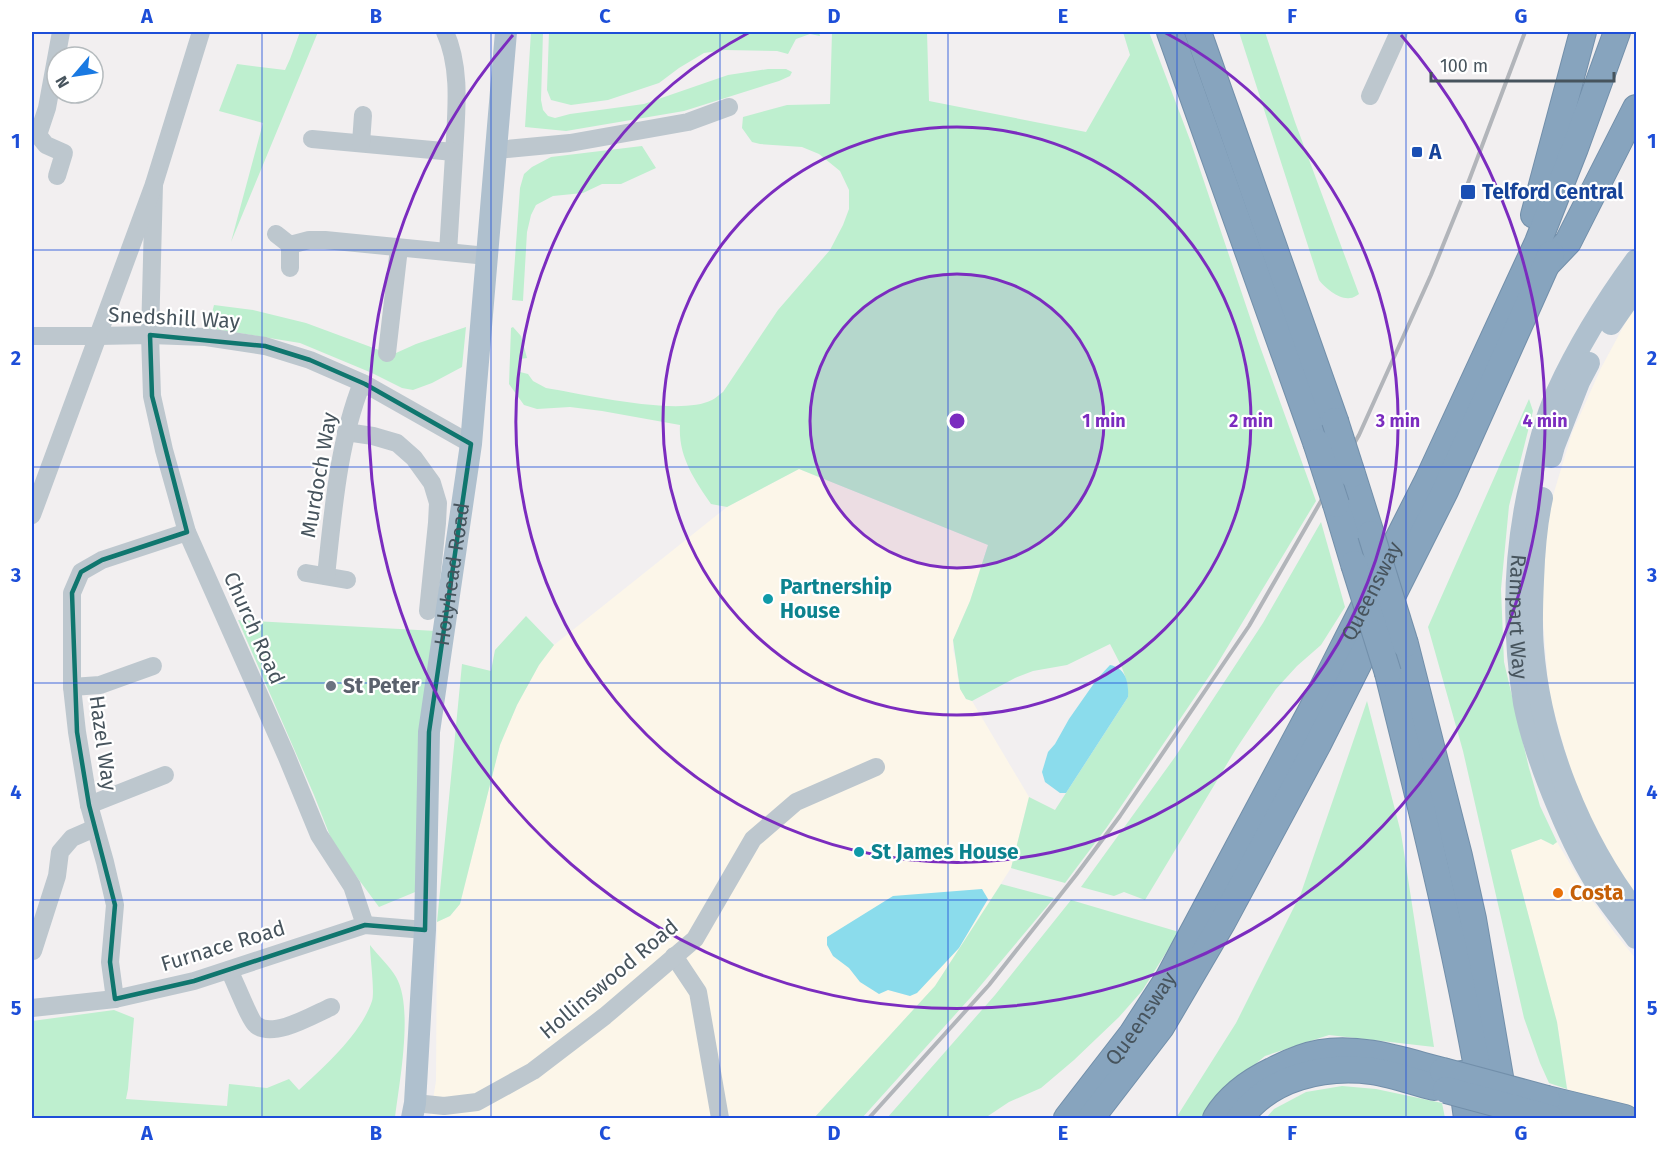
<svg xmlns="http://www.w3.org/2000/svg" width="1668" height="1150" font-family="'Fira Sans',sans-serif">
	<rect width="100%" height="100%" fill="#f2eff0"/>
	<g fill="#fcf6e9" fill-rule="evenodd">
		<polygon points="1636,307 1636,900 1628,888 1576,790 1549,694 1542,608 1548,512 1572,433 1601,368 1628,318"/>
		<path d="M 799,469 L 988,545 L 970,601 L 953,640 L 953,650 L 957,664 L 957,675 L 966,699 L 972,701 L 1029,797 L 1011,868 L 935,986 L 814,1118 L 430,1118 L 436,1081 L 437,922 L 450,916 L 460,904 L 500,745 L 517,705 L 539,665 L 554,645 L 727,507 ZM 849,968 L 910,996 L 860,982 Z"/>
		<polygon points="1541,839 1553,845 1557,842 1591,899 1614,932 1636,959 1636,1112 1610,1111 1569,1099 1557,1022 1511,850"/>
	</g>
	<g fill="#beefcf">
		<polygon points="300,32 318,32 231,242 263,123 219,111 237,64 285,70 290,59"/>
		<polygon points="531,32 543,32 541,100 543,110 548,116 555,118 570,114 644,104 728,75 768,69 786,69 792,72 790,76 779,81 684,111 566,131 525,127"/>
		<polygon points="549,32 819,32 820,36 810,34 796,39 788,54 777,51 725,50 704,53 679,68 659,83 608,100 571,105 551,100 547,90"/>
		<path d="M 832,32 L 927,32 L 929,101 L 1086,132 L 1130,55 L 1123,32 L 1149,32 L 1190,140 L 1258,341 L 1316,501 L 1216,666 L 1107,827 L 1065,883 L 1011,868 L 1029,797 L 1055,810 L 1128,697 C 1129,677 1119,662 1110,644 L 1067,665 L 1033,671 L 1015,678 L 972,701 L 966,699 L 960,689 L 953,640 L 970,601 L 988,545 L 799,469 L 727,507 L 711,504 C 694,479 678,456 680,425 L 602,411 L 570,407 L 537,409 L 524,405 L 509,384 L 511,328 L 513,327 L 521,336 L 527,358 L 520,359 L 520,372 L 528,374 L 533,381 L 546,388 C 584,394 679,417 712,400 C 716,398 720,394 723,392 L 778,310 L 830,250 L 843,225 L 849,209 L 849,190 L 840,171 L 819,154 L 802,147 L 760,144 L 752,142 L 742,128 L 743,117 L 787,105 L 830,104 Z"/>
		<path d="M 1239,32 L 1265,32 L 1295,122 L 1359,294 C 1356,296 1353,298 1350,298 C 1340,300 1325,288 1319,280 Z"/>
		<polygon points="642,146 656,168 621,184 602,184 583,193 553,196 536,205 531,215 527,232 523,301 512,300 520,188 524,174 532,167 551,157"/>
		<polygon points="214,305 253,310 306,323 387,353 396,353 416,344 466,327 462,367 432,383 413,390 402,388 372,373 300,343 208,328"/>
		<polygon points="1529,399 1533,411 1509,506 1501,589 1504,662 1529,768 1540,806 1557,842 1553,845 1541,839 1511,850 1557,1022 1567,1089 1549,1083 1540,1063 1524,1018 1463,751 1428,627"/>
		<polygon points="1321,522 1345,607 1321,645 1297,666 1276,689 1236,749 1145,900 1124,892 1114,896 1081,887 1175,757 1263,623"/>
		<polygon points="526,616 554,645 539,665 517,705 500,745 460,904 450,916 437,922 462,664 491,671 495,650"/>
		<polygon points="238,620 436,631 420,890 379,907 334,846 314,795"/>
		<polygon points="1367,701 1401,833 1434,1047 1329,1035 1265,1056 1210,1102 1204,1118 1176,1118 1236,1023 1301,893"/>
		<polygon points="1001,884 1054,898 971,997 862,1118 814,1118 935,986"/>
		<polygon points="1071,900 1179,932 1142,991 1119,1017 1074,1060 1041,1088 1009,1102 985,1118 887,1118 995,995"/>
		<path d="M 370,945 C 378,956 390,966 396,977 C 414,1007 399,1084 395,1118 L 32,1118 L 32,1021 L 114,1010 L 134,1018 L 128,1089 L 126,1099 L 227,1106 L 229,1084 L 267,1088 L 289,1079 L 299,1090 C 324,1067 361,1034 372,1001 C 375,992 370,957 370,945 Z"/>
		<polygon points="1342,1086 1376,1089 1442,1103 1445,1118 1266,1118 1274,1109 1306,1092"/>
	</g>
	<g fill="#8bdcec">
		<path d="M 1110,665 C 1126,668 1129,683 1128,697 L 1066,793 L 1060,793 L 1045,782 L 1042,772 L 1048,752 L 1055,744 L 1069,719 L 1097,679 Z"/>
		<polygon points="982,889 988,899 959,948 917,993 910,996 888,990 879,994 860,982 849,968 833,956 827,945 827,937 893,896"/>
	</g>
	<g fill="none" stroke-linecap="round" stroke-linejoin="round">
		<g stroke="#728faa" stroke-width="28">
			<g id="highway">
				<polyline points="1170,32 1316,442"/>
				<polyline points="1198,32 1335,421"/>
				<polyline points="1534,215 1583,32"/>
				<polyline points="1546,265 1568,242 1636,108"/>
				<polyline points="1352,474 1371,534"/>
				<polyline points="1336,504 1354,564"/>
				<polyline points="1405,644 1459,856 1473,919 1505,1106"/>
				<path d="M 1388,673 C 1425,821 1461,968 1486,1118"/>
				<polyline points="1461,1074 1467,1118"/>
				<polyline points="1547,1099 1625,1118"/>
				<path id="s3" d="M 1067,1118 L 1132,1034 L 1169,977 L 1312,709 L 1428,480 L 1538,242 L 1575,148 L 1617,32"/>
				<polyline points="1091,1118 1161,1027 1222,923 1318,744 1445,491 1551,254"/>
				<path d="M 1216,1118 C 1229,1097 1249,1082 1272,1071 C 1287,1063 1303,1056 1320,1053 C 1362,1046 1403,1061 1443,1071"/>
				<path d="M 1240,1118 C 1270,1077 1324,1065 1372,1071 C 1393,1074 1414,1082 1434,1087"/>
			</g>
		</g>
		<g stroke="#bdc7ce" stroke-width="18">
			<path d="M 445,32 C 462,69 456,114 454,155 C 452,187 450,220 448,252"/>
			<polyline points="1370,96 1399,32"/>
			<polyline points="32,133 38,135 46,145 64,153 57,176"/>
			<polyline points="38,135 47,108 61,32"/>
			<polyline points="312,139 454,152"/>
			<polyline points="361,143 363,115"/>
			<polyline points="496,150 570,143 688,122 729,107"/>
			<polyline points="154,184 150,335 152,396 164,450 187,532 286,755 319,835 352,886 365,925"/>
			<polyline points="276,234 290,245 290,268"/>
			<polyline points="290,245 309,240 325,240 487,256"/>
			<polyline points="32,336 98,336 150,335 206,337 265,346 310,360 365,384 471,444"/>
			<polyline points="387,353 399,248"/>
			<polyline points="346,432 373,436 397,443 414,458 432,483 438,503 437,523 428,611"/>
			<polyline points="32,515 154,184 201,32"/>
			<polyline points="306,573 347,580"/>
			<path d="M 326,576 C 333,513 338,443 362,383"/>
			<polyline points="153,666 100,685 72,687 72,593 81,572 102,560 187,532"/>
			<polyline points="72,687 77,732 89,805 105,862 115,905 110,962 115,999"/>
			<polyline points="89,805 165,775"/>
			<polyline points="33,951 57,876 60,852 72,838 95,828"/>
			<polyline points="674,956 698,992 720,1118"/>
			<path d="M 229,970 C 234,979 250,1021 256,1025 C 273,1039 313,1015 331,1007"/>
			<polyline points="32,1008 115,999 194,981 365,925 425,930"/>
			<polyline points="415,1103 444,1106 477,1102 533,1071 605,1016 695,939 753,839 796,802 876,767"/>
		</g>
		<g stroke="#afc0ce" stroke-width="22">
			<path id="s1" d="M 1636,260 C 1606,301 1578,346 1557,392 C 1545,419 1538,449 1531,479 C 1514,552 1512,629 1524,703 C 1531,738 1544,774 1558,807 C 1570,836 1584,865 1601,891 C 1612,907 1625,923 1636,938"/>
			<polyline points="1611,324 1636,288"/>
			<polyline points="1551,457 1554,446 1579,382 1589,363"/>
			<path d="M 1542,498 C 1536,525 1534,552 1533,580 C 1532,602 1531,626 1533,648 C 1540,739 1580,840 1636,912"/>
			<path id="s2" d="M 412,1118 L 415,1103 L 425,930 L 429,732 L 471,444 L 506,32"/>
		</g>
		<use href="#highway" stroke="#87a4be" stroke-width="26"/>
		<polyline stroke="#b2b5ba" stroke-width="4" points="869,1118 989,985 1076,875 1120,816 1249,626 1359,435 1431,275 1465,191 1525,32"/>
		<g stroke="#728faa" stroke-width="28" stroke-linecap="butt">
			<g id="highway-bridge">
				<polyline points="1335,421 1352,474"/>
				<polyline points="1316,442 1336,504"/>
				<polyline points="1371,534 1405,644"/>
				<polyline points="1354,564 1388,673"/>
				<polyline points="1443,1071 1547,1099"/>
				<polyline points="1446,1090 1550,1118"/>
			</g>
		</g>
		<use href="#highway-bridge" stroke="#87a4be" stroke-width="26"/>
	</g>
	<path fill="none" stroke="#0f766e" stroke-width="4.5" stroke-linejoin="round" d="M 150,335 L 265,346 L 310,360 L 365,384 L 471,444 L 429,732 L 425,930 L 365,925 L 194,981 L 115,999 L 110,962 L 115,905 L 89,805 L 77,732 L 72,593 L 81,572 L 102,560 L 187,532 L 152,396 Z"/>
	<path fill="none" stroke="#1d4ed8" stroke-width="1.5" stroke-opacity="0.55" d="M 262,32 L 262,1118M 491,32 L 491,1118M 720,32 L 720,1118M 948,32 L 948,1118M 1177,32 L 1177,1118M 1406,32 L 1406,1118M 32,250 L 1636,250M 32,467 L 1636,467M 32,683 L 1636,683M 32,900 L 1636,900"/>
	<circle cx="957" cy="421" r="147" fill="#7b2cbf" fill-opacity=".12"/>
	<g fill="none" stroke="#7b2cbf" stroke-width="3">
		<circle cx="957" cy="421" r="147"/>
		<circle cx="957" cy="421" r="294"/>
		<path d="M1164 32A441 441 0 1 1 750 32"/>
		<path d="M1401 35A588 588 0 1 1 513 35"/>
	</g>
	<g fill="#1a4fb4" stroke="#fff" stroke-width="2">
		<rect x="1411" y="146" width="12" height="12" rx="3"/>
		<rect x="1460" y="184" width="16" height="16" rx="3"/>
	</g>
	<g fill="#0f9aa8" stroke="#fff" stroke-width="2">
		<circle cx="768" cy="599" r="6"/>
		<circle cx="859" cy="852" r="6"/>
	</g>
	<circle fill="#6b7280" stroke="#fff" stroke-width="2" cx="331" cy="686" r="6"/>
	<circle fill="#e8710a" stroke="#fff" stroke-width="2" cx="1558" cy="893" r="6"/>
	<g text-anchor="middle" dominant-baseline="central" stroke-width="4.5" stroke-linejoin="round" paint-order="stroke">
		<g font-size="21" font-weight="bold" fill="#164399" stroke="#fff" text-anchor="start">
			<text x="1429" y="152">A</text>
			<text x="1482" y="192">Telford Central</text>
		</g>
		<g font-size="21" fill="#47545d" stroke="#fff">
			<text transform="translate(174 318) rotate(3)">Snedshill Way</text>
			<text transform="translate(319 475) rotate(-80)">Murdoch Way</text>
			<text stroke="none"><textPath href="#s2" startOffset="546">Holyhead Road</textPath></text>
			<text stroke="none"><textPath href="#s3" startOffset="610">Queensway</textPath></text>
			<text stroke="none"><textPath href="#s1" startOffset="384">Rampart Way</textPath></text>
			<text transform="translate(254 628) rotate(66)">Church Road</text>
			<text transform="translate(103 743) rotate(82)">Hazel Way</text>
			<text transform="translate(223 946) rotate(-17)">Furnace Road</text>
			<text transform="translate(609 979) rotate(-40)">Hollinswood Road</text>
			<text stroke="none"><textPath href="#s3" startOffset="124">Queensway</textPath></text>
		</g>
		<g font-size="21" font-weight="bold" fill="#0d838f" stroke="#fff" text-anchor="start">
			<text x="780" y="587">Partnership<tspan x="780" dy="24">House</tspan></text>
			<text x="871" y="852">St James House</text>
		</g>
		<g font-size="21" font-weight="bold" fill="#5b616d" stroke="#fff" text-anchor="start">
			<text x="343" y="686">St Peter</text>
		</g>
		<g font-size="21" font-weight="bold" fill="#c56008" stroke="#fff" text-anchor="start">
			<text x="1570" y="893">Costa</text>
		</g>
	</g>
	<circle cx="957" cy="421" r="9" fill="#7b2cbf" stroke="#fff" stroke-width="3"/>
	<g font-size="18" text-anchor="middle" font-weight="bold" fill="#7b2cbf" stroke="#fff" stroke-width="4.5" stroke-linejoin="round" paint-order="stroke">
		<text x="1104" y="427">1 min</text>
		<text x="1251" y="427">2 min</text>
		<text x="1398" y="427">3 min</text>
		<text x="1545" y="427">4 min</text>
	</g>
	<rect width="1668" height="1150" fill="none" stroke="#ffffff" stroke-width="66"/>
	<g transform="translate(75 75) rotate(241)"><circle r="28" fill="#ffffff" stroke="#b5bbbe" stroke-width="1.5"/>
	<path d="M0-4.5L10 22L0 15L-10 22Z" fill="#1979e2"/>
	<text y="-9" font-size="16" font-weight="bold" text-anchor="middle" fill="#47545d">N</text>
	</g>
	<path d="M1431 72v9h183v-9" fill="none" stroke="#47545d" stroke-width="3"/>
	<text x="1440" y="72" font-size="18" fill="#47545d" stroke="#ffffff" stroke-width="4.5" paint-order="stroke">100 m</text>
	<rect x="33" y="33" width="1602" height="1084" fill="none" stroke="#1d4ed8" stroke-width="2"/>
	<g font-size="20" text-anchor="middle" font-weight="bold" fill="#1d4ed8">
		<text x="147" y="23">A</text>
		<text x="376" y="23">B</text>
		<text x="605" y="23">C</text>
		<text x="834" y="23">D</text>
		<text x="1063" y="23">E</text>
		<text x="1292" y="23">F</text>
		<text x="1521" y="23">G</text>
		<text x="16" y="148">1</text>
		<text x="1652" y="148">1</text>
		<text x="16" y="365">2</text>
		<text x="1652" y="365">2</text>
		<text x="16" y="582">3</text>
		<text x="1652" y="582">3</text>
		<text x="16" y="799">4</text>
		<text x="1652" y="799">4</text>
		<text x="16" y="1015">5</text>
		<text x="1652" y="1015">5</text>
		<text x="147" y="1140">A</text>
		<text x="376" y="1140">B</text>
		<text x="605" y="1140">C</text>
		<text x="834" y="1140">D</text>
		<text x="1063" y="1140">E</text>
		<text x="1292" y="1140">F</text>
		<text x="1521" y="1140">G</text>
	</g>
</svg>
